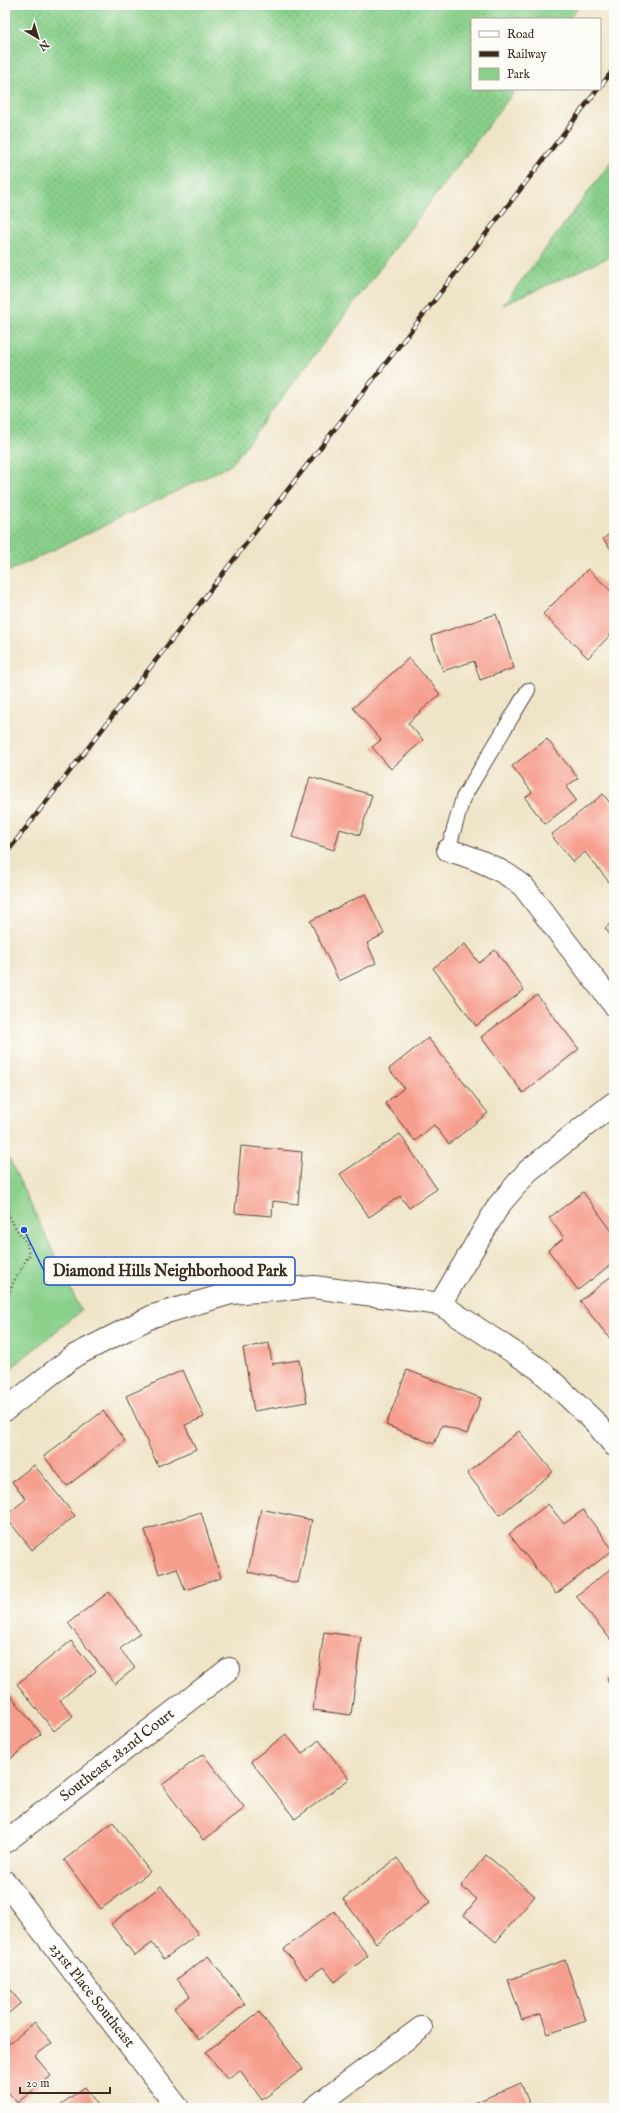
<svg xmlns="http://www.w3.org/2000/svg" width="619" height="2113" font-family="'IM FELL English',serif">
	<defs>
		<pattern id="grass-dots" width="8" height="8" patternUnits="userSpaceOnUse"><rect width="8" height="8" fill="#89d08b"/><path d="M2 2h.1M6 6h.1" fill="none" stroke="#71a971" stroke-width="1.8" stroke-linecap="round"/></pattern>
	</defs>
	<rect width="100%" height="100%" fill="#fdfcf7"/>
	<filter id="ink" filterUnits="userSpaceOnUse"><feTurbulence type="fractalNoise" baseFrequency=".025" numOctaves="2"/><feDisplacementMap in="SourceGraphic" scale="8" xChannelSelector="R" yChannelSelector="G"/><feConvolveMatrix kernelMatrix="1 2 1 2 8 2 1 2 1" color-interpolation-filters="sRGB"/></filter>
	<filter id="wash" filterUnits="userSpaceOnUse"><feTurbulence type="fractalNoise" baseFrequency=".012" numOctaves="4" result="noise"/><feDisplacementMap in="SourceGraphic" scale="16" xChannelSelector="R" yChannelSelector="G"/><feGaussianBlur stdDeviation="0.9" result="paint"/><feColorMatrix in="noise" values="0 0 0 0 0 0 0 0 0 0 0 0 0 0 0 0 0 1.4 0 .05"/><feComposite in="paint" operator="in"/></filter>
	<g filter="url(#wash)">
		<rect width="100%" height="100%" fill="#efe4c8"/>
		<g fill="url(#grass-dots)" stroke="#627d54">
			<polygon points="5,5 580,5 569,19 472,19 472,89 516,89 231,465 5,573"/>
			<polygon points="614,158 614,255 503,305"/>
		</g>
		<polygon fill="#89d08b" stroke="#627d54" points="5,1150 81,1311 5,1373"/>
		<g id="blocks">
			<g fill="#f69e8e">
				<polygon points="614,530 614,553 603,539"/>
				<polygon points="588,569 614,594 614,631 588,658 543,614"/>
				<polygon points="496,614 514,668 480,680 474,661 443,671 431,636"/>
				<polygon points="409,658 440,694 408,723 423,740 391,769 372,747 381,740 353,708"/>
				<polygon points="547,739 578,778 566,787 576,800 545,824 525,798 532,792 512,766"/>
				<polygon points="310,777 372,795 360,835 340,829 334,850 292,837"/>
				<polygon points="603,794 614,808 614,878 609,882 585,852 573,862 551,835"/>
				<polygon points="365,894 384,934 367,943 376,963 339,981 310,921"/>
				<polygon points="614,921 614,940 605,928"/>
				<polygon points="465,944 479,963 495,950 524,990 476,1026 433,968"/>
				<polygon points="537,995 579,1049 523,1093 481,1037"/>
				<polygon points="428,1038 488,1113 449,1144 434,1125 415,1141 385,1103 404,1088 389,1069"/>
				<polygon points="400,1134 437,1189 409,1208 400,1196 369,1217 340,1174"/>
				<polygon points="241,1146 302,1152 298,1204 273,1201 272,1216 235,1213"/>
				<polygon points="583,1192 614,1234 614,1262 578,1290 548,1250 564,1238 549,1218"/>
				<polygon points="614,1274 614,1344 580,1301"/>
				<polygon points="269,1343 272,1364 299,1360 307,1402 254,1411 243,1348"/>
				<polygon points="183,1370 204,1417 185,1425 196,1449 158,1466 126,1396"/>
				<polygon points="407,1370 481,1398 467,1434 442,1425 434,1444 386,1425"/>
				<polygon points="103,1411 125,1441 67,1486 44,1456"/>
				<polygon points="519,1431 553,1472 500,1515 467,1473"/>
				<polygon points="34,1465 75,1516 32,1550 5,1516 26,1499 12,1482"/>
				<polygon points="548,1504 564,1524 583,1510 613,1550 556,1594 509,1534"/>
				<polygon points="261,1509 312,1520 298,1583 248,1572"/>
				<polygon points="201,1512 221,1578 185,1590 177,1568 159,1574 145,1530"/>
				<polygon points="614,1566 614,1644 576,1596"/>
				<polygon points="109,1592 140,1633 120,1649 135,1668 115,1684 68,1623"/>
				<polygon points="324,1632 361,1637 351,1715 313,1710"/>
				<polygon points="71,1641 96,1671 60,1700 73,1716 54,1731 17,1684"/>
				<polygon points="614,1675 614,1695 607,1678"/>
				<polygon points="5,1688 41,1734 9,1760 5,1755"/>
				<polygon points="286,1734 302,1754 319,1740 349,1779 295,1819 251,1761"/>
				<polygon points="203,1754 245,1808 203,1840 162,1785"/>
				<polygon points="113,1822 150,1872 101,1909 64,1860"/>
				<polygon points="486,1855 535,1896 496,1942 464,1915 477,1899 461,1886"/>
				<polygon points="397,1858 430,1902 376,1943 343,1899"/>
				<polygon points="161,1886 198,1934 164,1959 152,1943 135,1956 111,1924"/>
				<polygon points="334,1911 368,1956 335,1982 323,1967 306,1979 284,1949"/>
				<polygon points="208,1956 245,2004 199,2040 174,2008 190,1996 177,1979"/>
				<polygon points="565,1960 586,2021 548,2034 541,2014 522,2020 508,1980"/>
				<polygon points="5,1984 21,2003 5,2016"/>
				<polygon points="259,2012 303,2069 262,2100 240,2070 227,2079 206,2052"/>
				<polygon points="35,2022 52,2043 35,2056 51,2076 17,2103 5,2088 5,2047"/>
				<polygon points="521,2083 531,2108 463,2108"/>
				<polygon points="85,2087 100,2108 56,2108"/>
			</g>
		</g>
	</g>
	<g filter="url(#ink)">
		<use href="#blocks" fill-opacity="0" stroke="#564638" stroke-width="1"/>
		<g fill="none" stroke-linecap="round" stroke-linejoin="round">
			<g stroke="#564638" stroke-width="16">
				<polyline id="service" points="448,850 463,798 528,690"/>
			</g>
			<g stroke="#564638" stroke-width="24">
				<g id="minor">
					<path d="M 448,850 C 476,858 501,868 523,886 L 614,1005"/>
					<polyline points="440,1304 499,1205 528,1171 614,1103"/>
					<polyline points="5,1410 74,1356 153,1316 231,1293 314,1287 440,1304 539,1369 594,1421 614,1445"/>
					<polyline points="5,1842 229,1669"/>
					<polyline points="5,1882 178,2108"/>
					<polyline points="314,2108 421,2028"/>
				</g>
			</g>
			<polyline stroke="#564638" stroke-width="2.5" stroke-dasharray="1 3" stroke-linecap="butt" points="5,1201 11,1221 27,1244 29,1255 13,1283 5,1306"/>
			<use href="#service" stroke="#fff" stroke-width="14"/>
			<use href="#minor" stroke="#fff" stroke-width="22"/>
			<g stroke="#3b2a1e" stroke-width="4.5">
				<g id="rail">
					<polyline points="600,87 614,69"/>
					<polyline points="5,855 598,89"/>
				</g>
			</g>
			<use href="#rail" stroke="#fdfcf7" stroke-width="3" stroke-dasharray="9" stroke-linecap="butt"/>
		</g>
	</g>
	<g text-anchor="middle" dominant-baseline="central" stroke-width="3" stroke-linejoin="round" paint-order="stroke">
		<g font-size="15" fill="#3b2a1e" stroke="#fdfcf7">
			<text transform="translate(117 1755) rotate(-38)">Southeast 282nd Court</text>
			<text transform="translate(92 1995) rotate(52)">231st Place Southeast</text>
		</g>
	</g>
	<path fill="none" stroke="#1d4ed8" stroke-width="1.5" d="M24 1230L44 1271"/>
	<circle fill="#1d4ed8" stroke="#fdfcf7" stroke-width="1.5" cx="24" cy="1230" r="4"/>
	<rect fill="#fdfcf7" stroke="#1d4ed8" stroke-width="1.5" x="44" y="1257" width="251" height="28" rx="4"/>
	<g font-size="16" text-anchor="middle" font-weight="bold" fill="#3b2a1e">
		<text x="170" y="1276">Diamond Hills Neighborhood Park</text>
	</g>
	<rect width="619" height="2113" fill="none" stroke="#fdfcf7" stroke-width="20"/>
	<rect x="471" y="18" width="130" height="72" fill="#fdfcf7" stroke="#afa8a0"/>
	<rect x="479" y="31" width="20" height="6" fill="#ffffff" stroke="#afa8a0"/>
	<text x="507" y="38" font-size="12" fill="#3b2a1e">Road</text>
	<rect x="479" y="51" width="20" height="6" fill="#3b2a1e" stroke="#afa8a0"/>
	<text x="507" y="58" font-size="12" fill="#3b2a1e">Railway</text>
	<rect x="479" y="68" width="20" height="12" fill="#89d08b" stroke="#afa8a0"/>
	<text x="507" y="78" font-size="12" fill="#3b2a1e">Park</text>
	<g transform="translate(38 38) rotate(142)" stroke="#fdfcf7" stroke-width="3" paint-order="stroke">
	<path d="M0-3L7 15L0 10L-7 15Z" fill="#3b2a1e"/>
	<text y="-6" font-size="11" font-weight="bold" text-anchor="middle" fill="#3b2a1e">N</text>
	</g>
	<path d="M20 2087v6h90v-6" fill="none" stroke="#3b2a1e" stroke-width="2"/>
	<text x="26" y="2087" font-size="12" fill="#3b2a1e" stroke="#fdfcf7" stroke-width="3" paint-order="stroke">20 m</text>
</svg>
